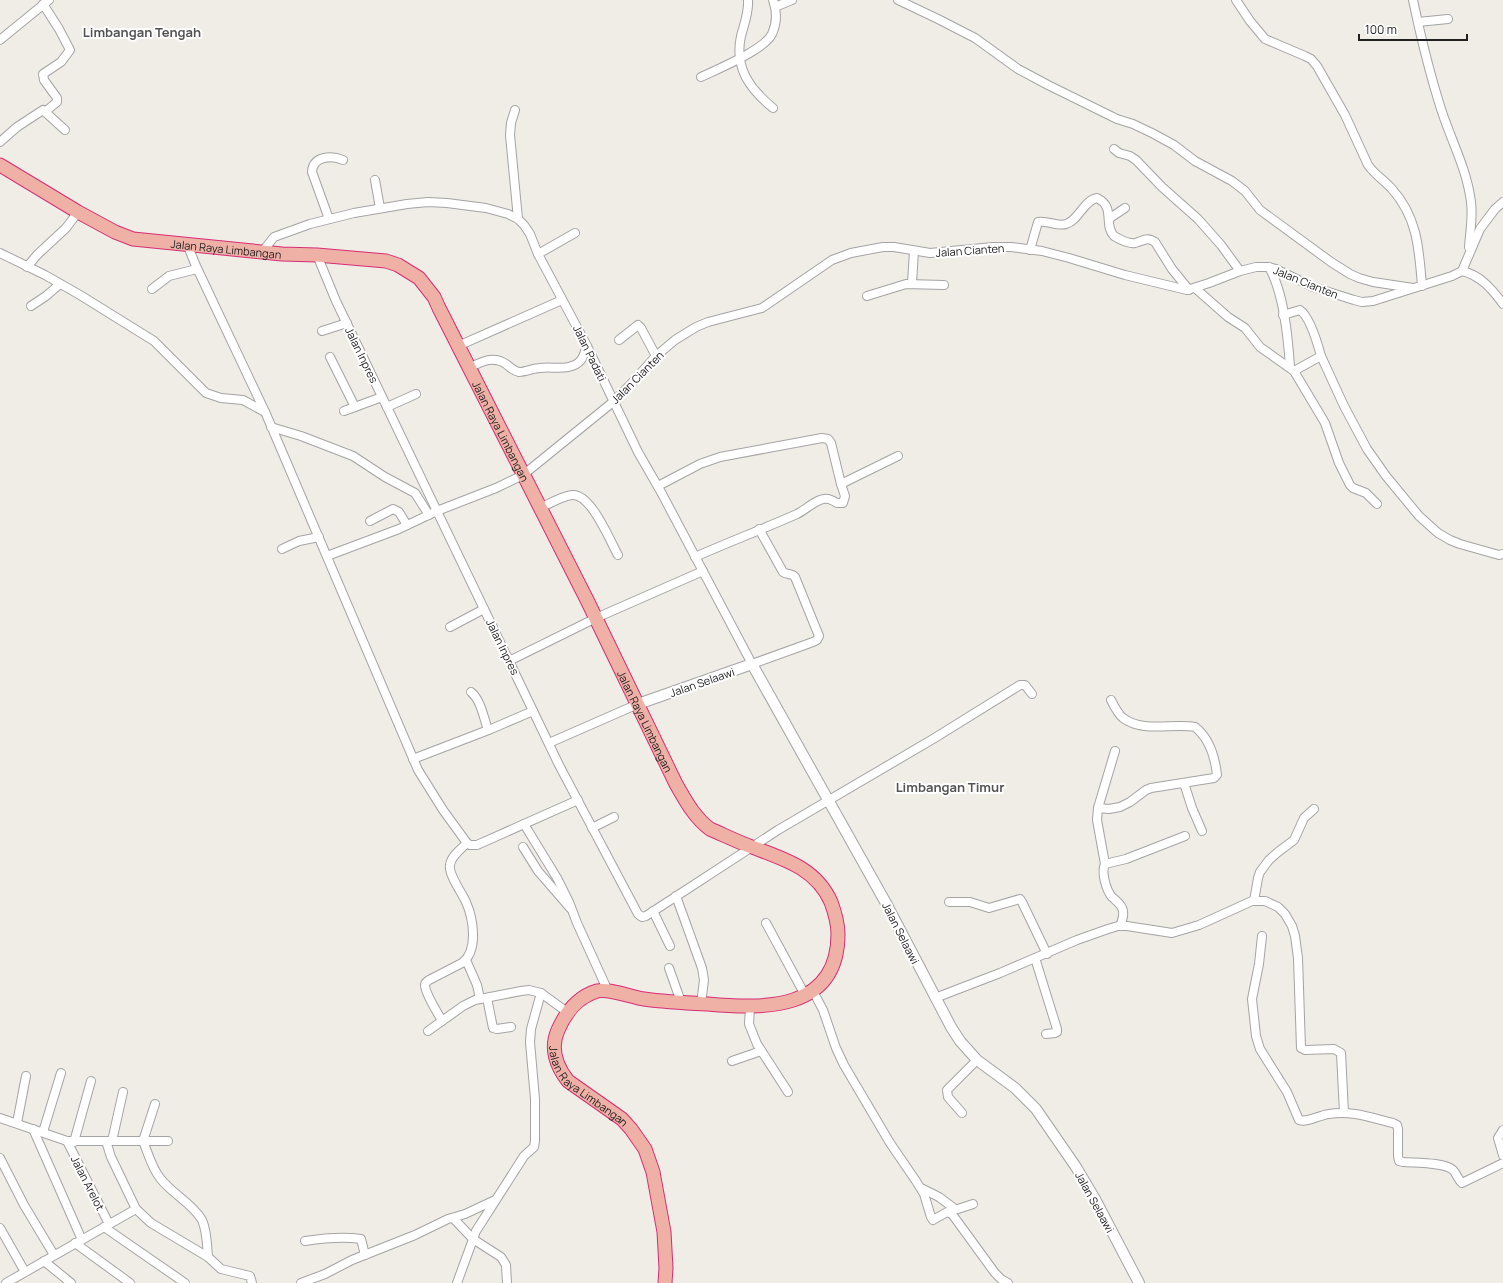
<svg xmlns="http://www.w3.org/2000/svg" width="1503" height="1283" font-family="Manrope,sans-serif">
	<rect width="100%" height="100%" fill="#f0ede7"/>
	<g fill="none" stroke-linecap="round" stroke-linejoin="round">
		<g stroke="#a4a4a4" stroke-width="10">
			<g id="minor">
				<path d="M 748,0 C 749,13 744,24 741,36 C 734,68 750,89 773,108"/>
				<polyline points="898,0 938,19 975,38 1018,69 1048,85 1117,119 1133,124 1152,133 1174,145 1195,161 1232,181 1245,191 1260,210 1331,262 1350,274 1359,278 1373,282 1413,288"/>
				<path d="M 1236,0 L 1250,21 L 1265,39 L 1305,56 L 1311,59 L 1317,66 L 1345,115 L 1368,165 C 1375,175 1384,180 1392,189 C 1418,218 1419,250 1422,286"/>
				<path d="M 1413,0 C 1421,38 1430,75 1442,112 C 1452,142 1467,170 1471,202 C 1473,217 1470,232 1469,247"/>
				<polyline points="43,4 59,29 70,50 61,62 43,74 44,80 57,98 57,102 46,111"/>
				<polyline points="775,7 792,0"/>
				<polyline points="1418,22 1448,19"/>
				<polyline points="0,40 49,0"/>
				<path d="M 701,77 C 718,69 764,50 772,34 C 777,23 777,11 773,0"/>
				<polyline points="515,110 511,123 510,135 518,219"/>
				<polyline points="0,142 17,127 43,110 65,130"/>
				<polyline points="1114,149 1119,153 1130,156 1136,160 1162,187 1198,219 1221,245 1240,271"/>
				<polyline points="375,180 380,208"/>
				<polyline points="1110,218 1125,208"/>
				<path d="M 329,219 L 312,172 C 313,156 331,155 343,160"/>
				<path d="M 187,244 L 196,266 L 266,414 L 418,770 L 443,810 L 467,843 C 461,849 451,856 450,865 C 448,874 462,893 466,902 C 473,918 479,950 462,963 L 429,980 C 427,982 425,982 425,985 C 425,994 438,1013 442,1021"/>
				<path d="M 1030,250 L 1038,222 C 1047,220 1057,227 1066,224 C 1079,220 1084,200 1097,198 C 1116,207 1103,225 1114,236 C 1119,239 1129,244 1135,243 C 1143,241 1147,236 1155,242 L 1172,269 L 1189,290"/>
				<path d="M 263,251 L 274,237 L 310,224 L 354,213 L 407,204 L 428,202 L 447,203 L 486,208 L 508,214 L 518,219 L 524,225 L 530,234 L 538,254 L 587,346 L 638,452 L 661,492 L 752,664 L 813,642 L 817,640 L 819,636 L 795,577 C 792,573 787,575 783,572 L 759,529"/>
				<polyline points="0,253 45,275 80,295 154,341 206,393 221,398 243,400 265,412"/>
				<polyline points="538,254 575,233"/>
				<polyline points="317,255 336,301 559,765 638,914 642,917 646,916 778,830 933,739 1020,685 1025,685 1032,694"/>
				<polyline points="27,267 37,255 66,228 78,212"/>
				<path d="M 1269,267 C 1284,293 1288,337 1290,367"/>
				<path d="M 1462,271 C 1480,275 1492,289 1503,304"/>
				<polyline points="912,283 914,251"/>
				<polyline points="1195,288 1228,317 1245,328 1260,347 1294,371 1325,423 1339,463 1350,485 1353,488 1366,493 1377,504"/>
				<polyline points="152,289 169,276 197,269"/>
				<polyline points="867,296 906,284 944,285"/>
				<polyline points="31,306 46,296 60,284"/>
				<path d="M 1283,315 L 1300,310 C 1310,317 1318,345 1321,356 L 1344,406 L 1367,449 L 1386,476 L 1419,516 L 1438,533 L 1450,540 L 1460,544 L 1499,555 L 1503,554"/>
				<polyline points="322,331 347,323"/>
				<polyline points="619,340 638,325 641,328 656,356"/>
				<polyline points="458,346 562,300"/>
				<polyline points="330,357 355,407"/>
				<path d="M 469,368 C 481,362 493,355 506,364 C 510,367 513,371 519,372 C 526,372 533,368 540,368 C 552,366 571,372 581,360 C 584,356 585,351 587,346"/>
				<polyline points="1294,371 1321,356"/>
				<polyline points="387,407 416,394"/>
				<polyline points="344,411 382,397"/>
				<polyline points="271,427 301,436 353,456 385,477 415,493 429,515"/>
				<polyline points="658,486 700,464 720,457 822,438 828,439 831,443 841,484 898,456"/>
				<path d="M 540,508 C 549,504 562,496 572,495 C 591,493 610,541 618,555"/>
				<polyline points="370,521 393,509 399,512 407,525"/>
				<polyline points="282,549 299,541 319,537"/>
				<polyline points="327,556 399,529 437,511 496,488 523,475 613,402 630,385 656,356 675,340 696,327 708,322 762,308 832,260 851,253 883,247 894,247 930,253 993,247 1011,247 1042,251 1069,258 1125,275 1187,290 1209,283 1240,271 1256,267 1269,267 1276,269 1313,287 1354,300 1362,302 1373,301 1452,276 1462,271 1480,229 1495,209 1503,202"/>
				<path d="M 695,557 C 729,542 763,529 797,514 C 805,510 812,503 820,500 C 827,497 832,500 837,503 L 843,503 L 845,496 L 841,484"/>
				<polyline points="450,627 484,609"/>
				<polyline points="509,661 596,618 703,571"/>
				<path d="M 471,692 C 481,700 484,719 488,730"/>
				<polyline points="549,743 638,704"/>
				<polyline points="413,759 491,729 533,711"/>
				<polyline points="1184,783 1192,808 1202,831"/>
				<polyline points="1098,808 1115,751"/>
				<polyline points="524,824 557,878 569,902 577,923 608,991"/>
				<polyline points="592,828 614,817"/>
				<polyline points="467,843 470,845 477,845 578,800"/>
				<polyline points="523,847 538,871 570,908"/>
				<path d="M 1105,864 L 1097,820 L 1098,808 L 1109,809 L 1120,807 L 1130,802 L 1146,790 L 1151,788 L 1214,778 L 1217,775 C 1215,757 1209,738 1195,727 C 1172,723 1143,733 1123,718 C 1118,714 1114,706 1111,700"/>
				<polyline points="676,896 702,968 704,980 701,1004"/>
				<polyline points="1254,901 1258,878 1260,872 1269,860 1278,852 1294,840 1304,818 1314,809"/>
				<polyline points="949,902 970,902 989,908 1020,899 1022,902 1047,954"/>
				<polyline points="653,911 670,946"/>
				<polyline points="766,923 805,995"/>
				<path d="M 1120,926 C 1122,921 1124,917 1123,911 C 1122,904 1116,901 1112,897 C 1106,890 1101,872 1105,864 L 1126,859 L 1185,836"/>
				<path d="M 1262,936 L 1259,964 L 1252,999 L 1256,1036 L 1260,1049 L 1287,1092 L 1299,1120 C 1308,1123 1319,1115 1329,1114 C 1351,1110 1372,1118 1393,1123 L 1397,1125 L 1398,1129 L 1398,1156 L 1399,1161 L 1403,1162 C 1416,1163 1444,1162 1453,1170 C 1457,1174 1458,1180 1462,1183 L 1503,1163"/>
				<polyline points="1035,958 1057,1029 1057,1032 1055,1033 1046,1034"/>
				<polyline points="466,960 477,985 480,999"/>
				<polyline points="669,968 681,1002"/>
				<polyline points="813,991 823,1010 836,1048 844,1065 890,1143 916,1181 924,1194 931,1217 933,1220 947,1212 952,1214 995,1273 1001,1279 1008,1283"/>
				<polyline points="487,998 493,1028 497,1029 511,1027"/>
				<polyline points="935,998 1000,973 1077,940 1108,929 1118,926 1127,926 1172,933 1199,925 1252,901 1265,901 1278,907 1285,914 1292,926 1295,936 1298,958 1301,1048 1305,1050 1334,1049 1341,1053 1344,1113"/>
				<polyline points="750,1007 749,1024 757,1044 788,1092"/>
				<polyline points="428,1031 463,1006 475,1000 521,991 529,990 541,993 567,1012"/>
				<polyline points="732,1061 761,1051"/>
				<path d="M 155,1104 L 143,1141 C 148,1153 152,1168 160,1178 C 172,1194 192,1203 202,1220 C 207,1231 207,1245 208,1257"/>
				<polyline points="962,1113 948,1097 947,1090 977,1060"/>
				<polyline points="0,1118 67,1141 168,1141"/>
				<polyline points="17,1123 26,1076"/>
				<polyline points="33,1129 82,1240"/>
				<polyline points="1503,1130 1498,1138 1503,1155"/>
				<polyline points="43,1132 61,1073"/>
				<polyline points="67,1141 109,1224"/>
				<polyline points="106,1141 111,1157 136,1209 151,1223 208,1257 221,1269 250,1276 252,1283"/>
				<polyline points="112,1141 123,1092"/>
				<polyline points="74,1142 91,1081"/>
				<polyline points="0,1158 24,1205 54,1255"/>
				<polyline points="921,1188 939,1197 955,1209 958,1209 973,1204"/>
				<polyline points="453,1218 473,1239 501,1257 506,1265 507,1283"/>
				<polyline points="104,1227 185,1283"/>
				<polyline points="0,1228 25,1272"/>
				<path d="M 305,1241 C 324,1238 342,1236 361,1239 L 365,1255"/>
				<polyline points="75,1243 130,1283"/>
				<polyline points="44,1261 71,1283"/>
				<polyline points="6,1283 136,1209"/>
				<polyline points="301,1283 325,1274 352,1260 415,1235 448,1219 465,1214 495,1200"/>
				<polyline points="457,1283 476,1231 524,1156 534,1147 535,1141 535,1099 530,1042 531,1029 541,993"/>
			</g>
		</g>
		<g stroke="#a4a4a4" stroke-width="12">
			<polyline id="tertiary" points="638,704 752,664 887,905 951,1027 960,1041 977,1060 1015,1088 1036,1109 1076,1167 1095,1199 1139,1283"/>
		</g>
		<g stroke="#d62d74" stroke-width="15">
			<g id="trunk">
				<path id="s1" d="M 0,165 L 78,212 L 115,232 L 133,239 L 282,254 L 317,255 L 386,261 L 398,265 L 419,278 L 434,297 L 439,308 L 587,600 L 676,784 C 686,801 694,817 710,829 C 724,835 738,842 752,847 C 784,859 816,868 831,902 C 835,913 838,923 838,934 C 838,1011 764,1009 708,1004 C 687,1003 665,1002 644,999 C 631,997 609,988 597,991 C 577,997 566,1012 558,1030 C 550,1048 556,1066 568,1081 L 622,1119 L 631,1129 L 645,1149 L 653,1172 L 664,1232 L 666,1268 L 665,1283"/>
			</g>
		</g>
		<use href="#minor" stroke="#fff" stroke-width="8"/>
		<use href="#tertiary" stroke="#fff" stroke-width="10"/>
		<use href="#trunk" stroke="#efb0a6" stroke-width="13"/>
	</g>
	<g text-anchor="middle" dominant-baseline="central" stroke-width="4" stroke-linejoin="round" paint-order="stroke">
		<g font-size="11" fill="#202020" stroke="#fff">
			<text stroke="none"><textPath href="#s1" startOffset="246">Jalan Raya Limbangan</textPath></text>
			<text transform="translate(970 250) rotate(-4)">Jalan Cianten</text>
			<text transform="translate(1306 282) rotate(22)">Jalan Cianten</text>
			<text transform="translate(590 353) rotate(64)">Jalan Padati</text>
			<text transform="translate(362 355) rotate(64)">Jalan Inpres</text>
			<text transform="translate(637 377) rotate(-45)">Jalan Cianten</text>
			<text stroke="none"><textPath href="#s1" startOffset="618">Jalan Raya Limbangan</textPath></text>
			<text transform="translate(503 647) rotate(64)">Jalan Inpres</text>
			<text transform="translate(702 682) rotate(-19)">Jalan Selaawi</text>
			<text stroke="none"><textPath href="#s1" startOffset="942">Jalan Raya Limbangan</textPath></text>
			<text transform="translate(901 933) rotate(63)">Jalan Selaawi</text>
			<text stroke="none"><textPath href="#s1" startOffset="1660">Jalan Raya Limbangan</textPath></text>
			<text transform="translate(88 1183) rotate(63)">Jalan Arelot</text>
			<text transform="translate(1095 1202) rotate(61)">Jalan Selaawi</text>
		</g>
		<g font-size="13" font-weight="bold" fill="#535353" stroke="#fff">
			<text x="142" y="32">Limbangan Tengah</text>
			<text x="950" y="787">Limbangan Timur</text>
		</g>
	</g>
	<path d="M1359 34v6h108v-6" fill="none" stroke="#202020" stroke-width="2"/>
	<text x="1365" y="34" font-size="12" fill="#202020" stroke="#ffffff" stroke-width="3" paint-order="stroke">100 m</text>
</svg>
